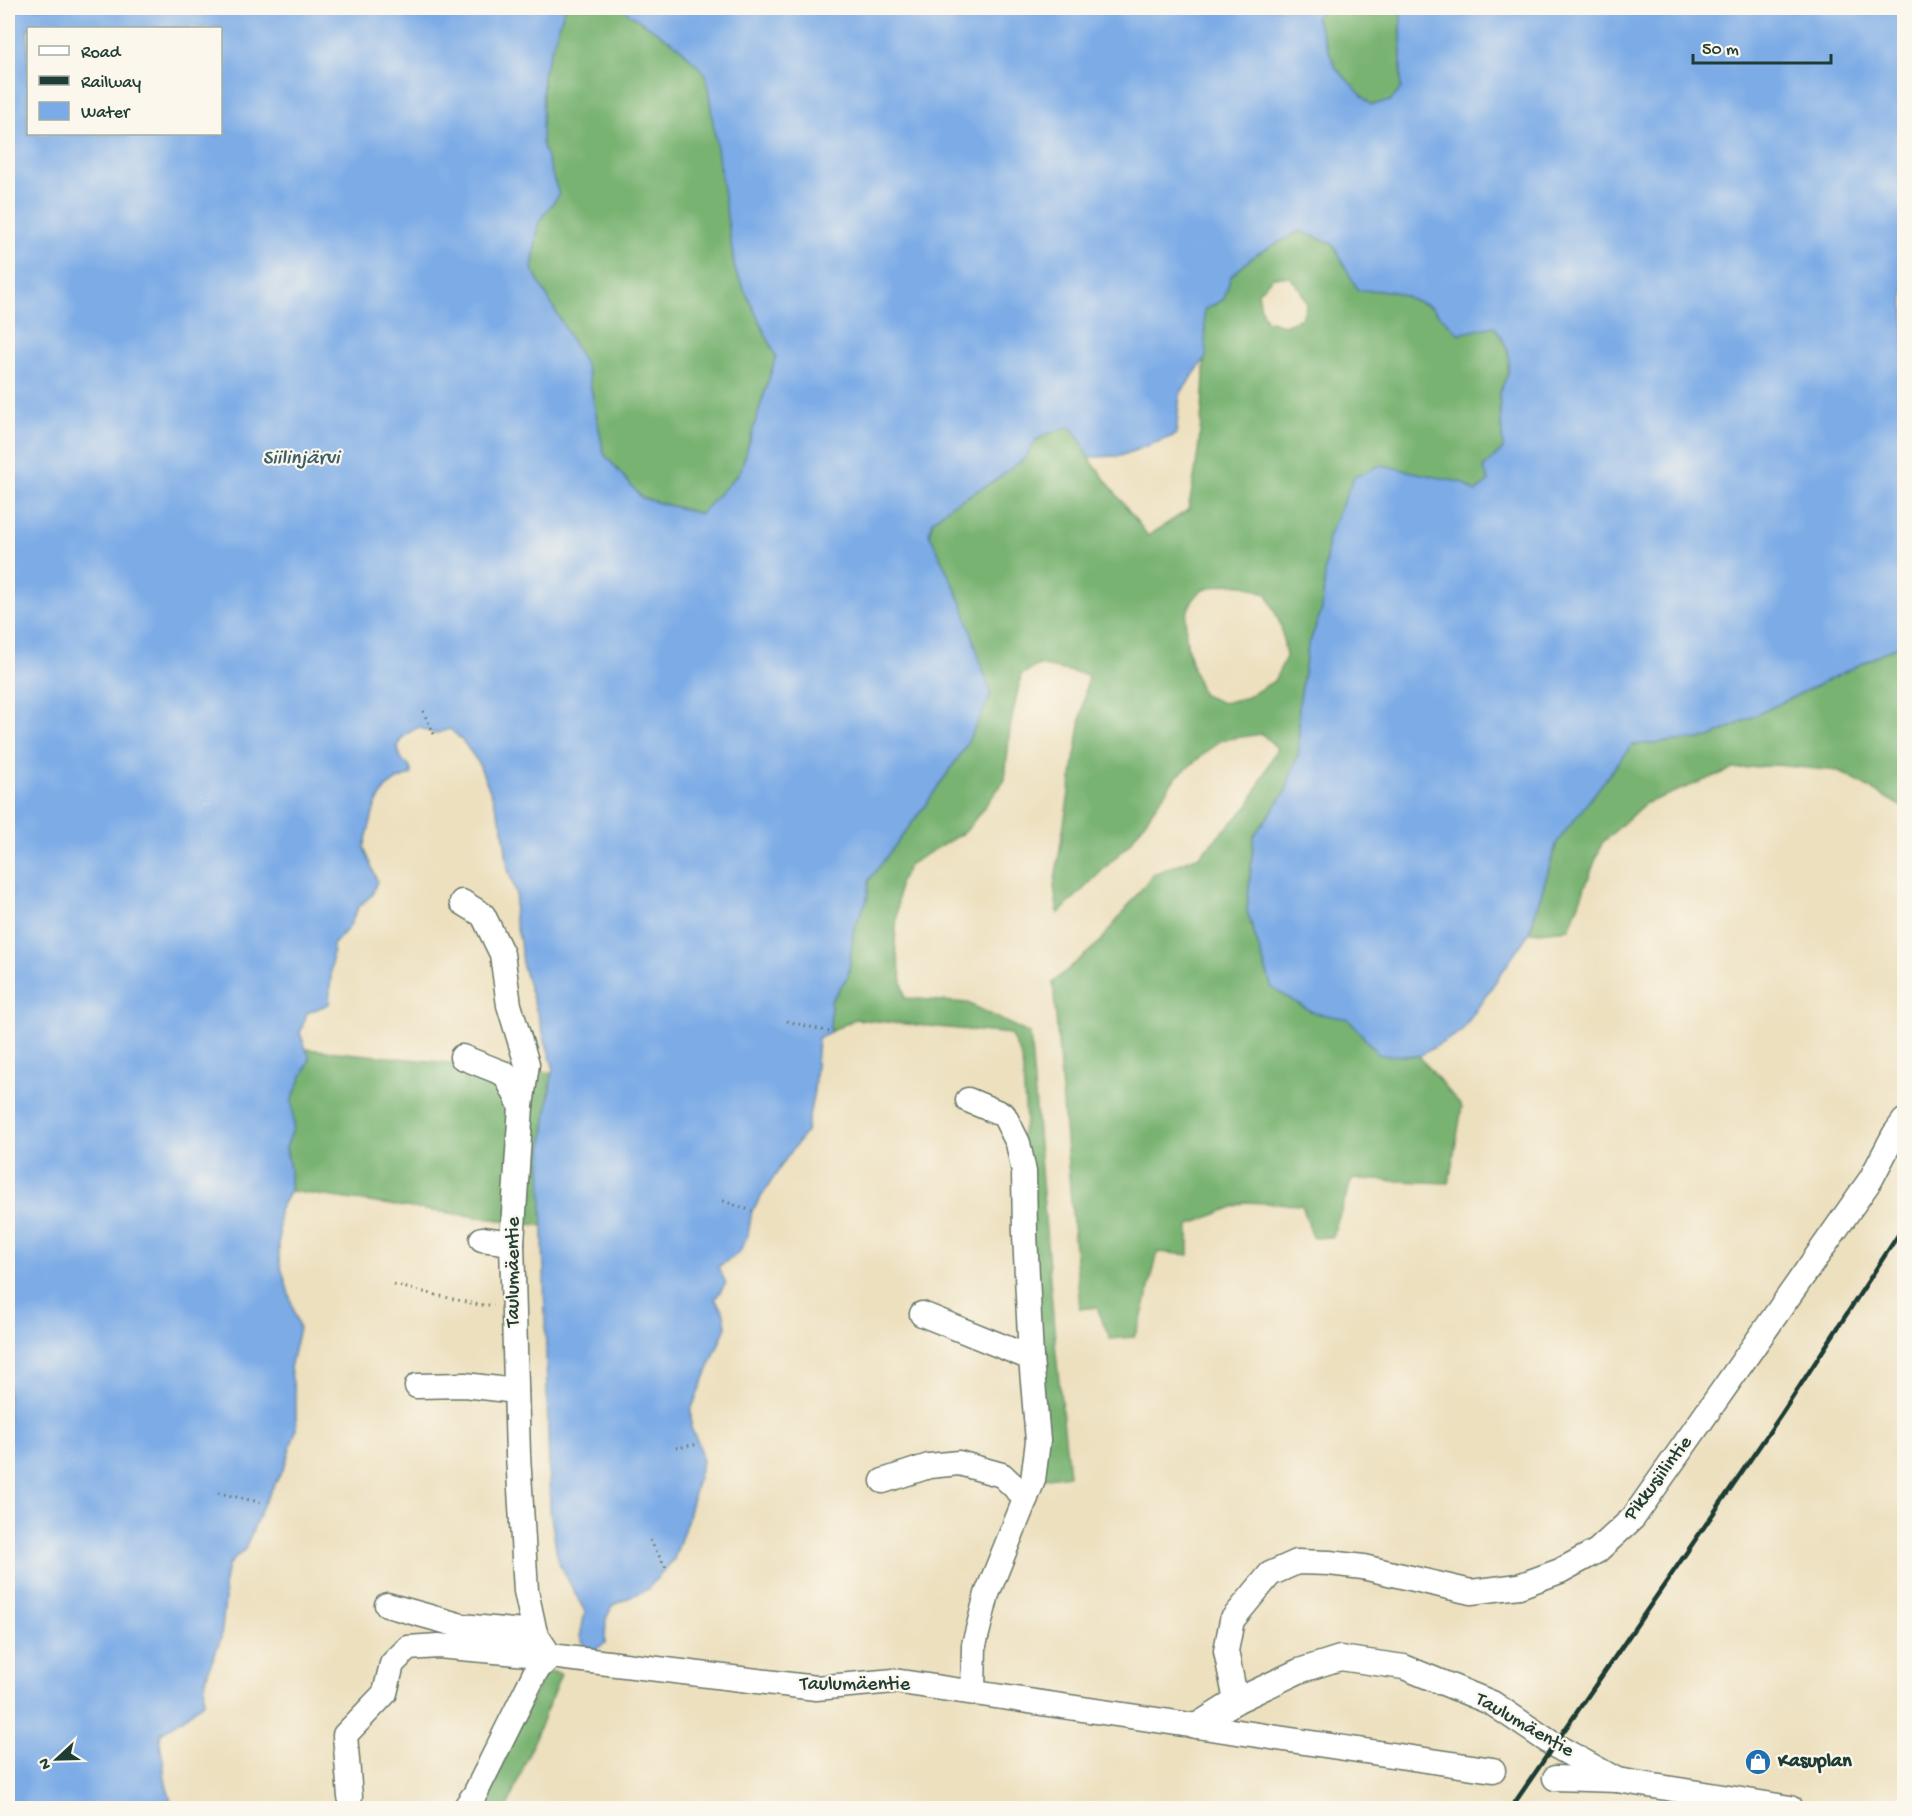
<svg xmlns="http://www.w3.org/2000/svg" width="1912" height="1816" font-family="'Gochi Hand',sans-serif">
	<rect width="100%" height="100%" fill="#fbf7ec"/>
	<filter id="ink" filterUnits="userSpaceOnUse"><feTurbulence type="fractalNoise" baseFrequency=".0167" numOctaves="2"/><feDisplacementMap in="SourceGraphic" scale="12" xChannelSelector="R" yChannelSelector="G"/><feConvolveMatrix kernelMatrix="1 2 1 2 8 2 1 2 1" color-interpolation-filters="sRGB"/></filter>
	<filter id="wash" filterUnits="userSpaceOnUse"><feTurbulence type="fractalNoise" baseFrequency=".008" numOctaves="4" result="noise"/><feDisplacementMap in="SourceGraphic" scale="24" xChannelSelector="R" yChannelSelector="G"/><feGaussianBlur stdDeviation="1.35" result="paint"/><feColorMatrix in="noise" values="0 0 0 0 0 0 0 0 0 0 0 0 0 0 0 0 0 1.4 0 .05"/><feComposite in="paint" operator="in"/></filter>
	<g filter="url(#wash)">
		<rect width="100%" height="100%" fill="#ede0bf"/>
		<g fill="#79b372" stroke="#4c7853" stroke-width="1.5" fill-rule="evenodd">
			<polygon points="565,8 621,8 678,46 706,74 735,270 776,356 740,472 701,514 642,498 604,454 587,368 532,269 539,221 559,195 542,143 543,74"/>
			<polygon points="1325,8 1398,8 1401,16 1401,88 1391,101 1370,105 1336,68 1315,17"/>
			<path d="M 1300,231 L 1332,243 L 1358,290 L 1392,291 L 1431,307 L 1459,334 L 1494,326 L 1502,338 L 1509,354 L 1508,374 L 1499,393 L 1503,449 L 1490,481 L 1475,493 L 1354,478 L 1328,537 L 1322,609 L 1308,647 L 1299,705 L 1299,751 L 1285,793 L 1254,836 L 1247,911 L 1272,988 L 1314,1013 L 1348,1019 L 1379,1055 L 1419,1056 L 1462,1107 L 1449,1183 L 1352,1179 L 1332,1237 L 1313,1238 L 1302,1205 L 1245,1202 L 1189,1225 L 1189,1255 L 1158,1252 L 1141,1320 L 1134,1337 L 1110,1339 L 1097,1307 L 1080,1309 L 1053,982 L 1100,942 L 1153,874 L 1199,856 L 1248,806 L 1277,748 L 1262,734 L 1221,740 L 1175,778 L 1130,843 L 1058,914 L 1054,886 L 1088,675 L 1038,665 L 1021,675 L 1010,728 L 1005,780 L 966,831 L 910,864 L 899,884 L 895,944 L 905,998 L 968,1003 L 1030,1034 L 1056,1353 L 1069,1475 L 1033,1480 L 1018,1143 L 1026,1122 L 1022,1058 L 1010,1034 L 855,1019 L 830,1032 L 831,1001 L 848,976 L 854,927 L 867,900 L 869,880 L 924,807 L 964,749 L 963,606 L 929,533 L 933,521 L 951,505 L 991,483 L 1025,458 L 1036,440 L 1049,433 L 1071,427 L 1081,441 L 1088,457 L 1148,536 L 1188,510 C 1202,445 1206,376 1204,310 L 1223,300 L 1230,276 L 1255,255 ZM 1273,277 L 1290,277 L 1299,288 L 1307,303 L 1302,318 L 1284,325 L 1266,320 L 1261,309 L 1258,292 ZM 1227,584 L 1245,585 L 1267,594 L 1281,626 L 1286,657 L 1274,681 L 1248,697 L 1223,703 L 1203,695 C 1193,671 1178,631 1190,605 C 1193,599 1198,594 1202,590 Z"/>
			<polygon points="1904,643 1904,808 1839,771 1776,765 1733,769 1644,804 1602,843 1569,929 1529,933 1557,842 1632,745 1709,738"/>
			<polygon points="306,1049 552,1073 541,1159 543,1226 290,1191 290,1170 286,1148 294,1126 292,1099 310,1059"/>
			<polygon points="546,1670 561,1674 507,1808 480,1808"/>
		</g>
		<path fill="#7babe6" stroke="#4d748d" stroke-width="1.5" fill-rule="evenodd" d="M 8,8 L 565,8 L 543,74 L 542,143 L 559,195 L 539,221 L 532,269 L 587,368 L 604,454 L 642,498 L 700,514 L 740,472 L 776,356 L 735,270 L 706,74 L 678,46 L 621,8 L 1325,8 L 1315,17 L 1336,68 L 1371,105 L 1391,101 L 1401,88 L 1401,16 L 1398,8 L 1904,8 L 1904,643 L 1709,738 L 1632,745 L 1557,842 L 1529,933 L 1461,1032 L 1419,1056 L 1379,1055 L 1348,1019 L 1314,1013 L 1272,988 L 1247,911 L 1254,836 L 1285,793 L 1299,751 L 1299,705 L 1308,647 L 1322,609 L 1328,537 L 1354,477 L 1381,465 L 1464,483 L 1475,492 L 1489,481 L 1483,468 L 1503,449 L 1499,393 L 1508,374 L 1509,354 L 1502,338 L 1494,326 L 1459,334 L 1431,307 L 1392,291 L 1358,290 L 1332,243 L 1300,231 L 1255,255 L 1231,276 L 1224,299 L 1204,310 L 1206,357 L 1180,394 L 1176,435 L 1120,456 L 1088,457 L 1081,441 L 1071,427 L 1049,433 L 1036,440 L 1025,458 L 991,483 L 951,505 L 933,521 L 929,533 L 963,606 L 991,695 L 964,749 L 924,807 L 869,880 L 867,900 L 854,927 L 848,976 L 831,1001 L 830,1032 L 818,1038 L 814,1091 L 806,1132 L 787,1157 L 752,1211 L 748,1235 L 739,1253 L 718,1267 L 726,1283 L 715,1299 L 724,1313 L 726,1327 L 691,1410 L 691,1428 L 699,1444 L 702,1462 L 687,1521 L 674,1559 L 648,1589 L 613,1605 L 606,1619 L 605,1643 L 596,1649 L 586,1648 L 580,1637 L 585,1612 L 558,1561 L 550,1510 L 541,1159 L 553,1066 L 522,963 L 520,941 L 514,918 L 516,893 L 508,869 L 503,828 L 492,796 L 478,762 L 462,740 L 450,729 L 434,734 L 419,727 C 407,733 393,740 400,755 C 402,761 404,762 409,765 L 412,774 L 397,780 L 385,789 L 375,806 L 364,847 L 377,881 L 372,895 L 359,906 L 349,927 L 333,945 L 329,1004 L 307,1013 L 300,1033 L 310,1059 L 292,1099 L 294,1126 L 286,1148 L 290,1170 L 290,1191 L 279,1210 L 279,1260 L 299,1328 L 290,1368 L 296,1399 L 296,1430 L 284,1468 L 264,1503 L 245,1549 L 228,1565 L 224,1587 L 225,1600 L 221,1638 L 205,1680 L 204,1702 L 184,1718 L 161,1733 C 158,1746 162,1749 163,1761 C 164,1779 168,1791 173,1808 L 8,1808 ZM 28,28 L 220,28 L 220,134 L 28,134 Z"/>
	</g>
	<g filter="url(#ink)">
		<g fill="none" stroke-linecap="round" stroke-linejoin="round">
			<g stroke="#677665" stroke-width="27">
				<g id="minor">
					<polyline points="462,902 483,915 502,954 509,1005 527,1064 521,1106 512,1243 518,1455 526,1591 535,1633 550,1656 536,1671 475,1794 465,1808"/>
					<polyline points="462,1057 505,1074 521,1106"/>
					<polyline points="968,1100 1004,1115 1018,1143 1024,1172 1025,1234 1031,1358 1038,1441 1033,1480 987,1594 974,1645 973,1692"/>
					<polyline points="482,1239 512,1243"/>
					<polyline points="922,1314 1031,1358"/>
					<polyline points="417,1386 465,1385 516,1391"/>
					<polyline points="883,1481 929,1466 959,1463 1002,1475 1026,1498"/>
					<polyline points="387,1605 462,1626 535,1633"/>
					<polyline points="1236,1701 1226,1651 1232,1620 1270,1574 1297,1562 1329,1563 1363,1567 1471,1592 1519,1586 1560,1571 1597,1551 1633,1518 1871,1179 1894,1135 1904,1121"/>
					<polyline points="1196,1726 1236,1701 1299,1671 1340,1658 1404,1667 1492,1703 1554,1745 1617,1780"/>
					<polyline points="1555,1778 1617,1780 1790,1808"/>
					<polyline points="350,1797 345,1735 385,1693 392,1664 408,1648 438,1646 550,1656 816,1688 894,1681 1493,1770"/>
				</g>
			</g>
			<g stroke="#677665" stroke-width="3" stroke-dasharray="1.5 4.5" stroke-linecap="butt">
				<polyline points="423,711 434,734"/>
				<polyline points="787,1021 830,1032"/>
				<polyline points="723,1201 752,1211"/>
				<polyline points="394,1285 479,1305 494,1305"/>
				<polyline points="676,1448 699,1444"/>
				<polyline points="218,1493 264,1503"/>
				<polyline points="650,1540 666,1568"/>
			</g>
			<use href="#minor" stroke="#fff" stroke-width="24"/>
			<polyline stroke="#1f3d34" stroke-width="4.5" points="1511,1808 1781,1415 1904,1226"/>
		</g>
	</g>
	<defs>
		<g id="shop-disc" transform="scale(1.35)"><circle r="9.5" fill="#1f6fb2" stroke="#fbf7ec"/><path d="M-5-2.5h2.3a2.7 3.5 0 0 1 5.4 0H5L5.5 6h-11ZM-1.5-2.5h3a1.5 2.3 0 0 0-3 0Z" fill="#fff"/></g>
	</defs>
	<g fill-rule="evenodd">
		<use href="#shop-disc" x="1758" y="1762"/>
	</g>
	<g text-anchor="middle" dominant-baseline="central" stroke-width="4.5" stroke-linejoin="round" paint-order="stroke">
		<g font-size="20" fill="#1f3d34" stroke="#fbf7ec">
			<text transform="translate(514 1272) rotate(-90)">Taulumäentie</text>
			<text transform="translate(1659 1479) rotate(-53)">Pikkusiilintie</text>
			<text x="855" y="1685">Taulumäentie</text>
			<text transform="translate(1524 1726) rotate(30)">Taulumäentie</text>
		</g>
		<g font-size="20" font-weight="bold" fill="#1f3d34" stroke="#fbf7ec" text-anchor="start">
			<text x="1778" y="1762">Kasuplan</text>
		</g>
		<g font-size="21" font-style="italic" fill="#3b5e69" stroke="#fbf7ec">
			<text x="301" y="459">Siilinjärvi</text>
		</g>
	</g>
	<rect width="1912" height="1816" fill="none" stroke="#fbf7ec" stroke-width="30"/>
	<rect x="27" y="27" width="195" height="108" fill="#fbf7ec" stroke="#a3ada2" stroke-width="1.5"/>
	<rect x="39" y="46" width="30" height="9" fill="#ffffff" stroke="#a3ada2" stroke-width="1.5"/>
	<text x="81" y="57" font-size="18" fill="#1f3d34">Road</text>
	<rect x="39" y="76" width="30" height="9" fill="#1f3d34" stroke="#a3ada2" stroke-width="1.5"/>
	<text x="81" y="87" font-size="18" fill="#1f3d34">Railway</text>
	<rect x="39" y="102" width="30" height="18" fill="#7babe6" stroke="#a3ada2" stroke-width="1.5"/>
	<text x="81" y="117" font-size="18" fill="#1f3d34">Water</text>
	<g transform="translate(57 1759) rotate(248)" stroke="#fbf7ec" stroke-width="4.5" paint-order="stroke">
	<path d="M0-4.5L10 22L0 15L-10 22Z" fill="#1f3d34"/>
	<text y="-9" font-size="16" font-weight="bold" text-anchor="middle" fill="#1f3d34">N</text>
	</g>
	<path d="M1693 54v9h138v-9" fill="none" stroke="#1f3d34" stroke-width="3"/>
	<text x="1702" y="54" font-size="18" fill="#1f3d34" stroke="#fbf7ec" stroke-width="4.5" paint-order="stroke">50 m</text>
</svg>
